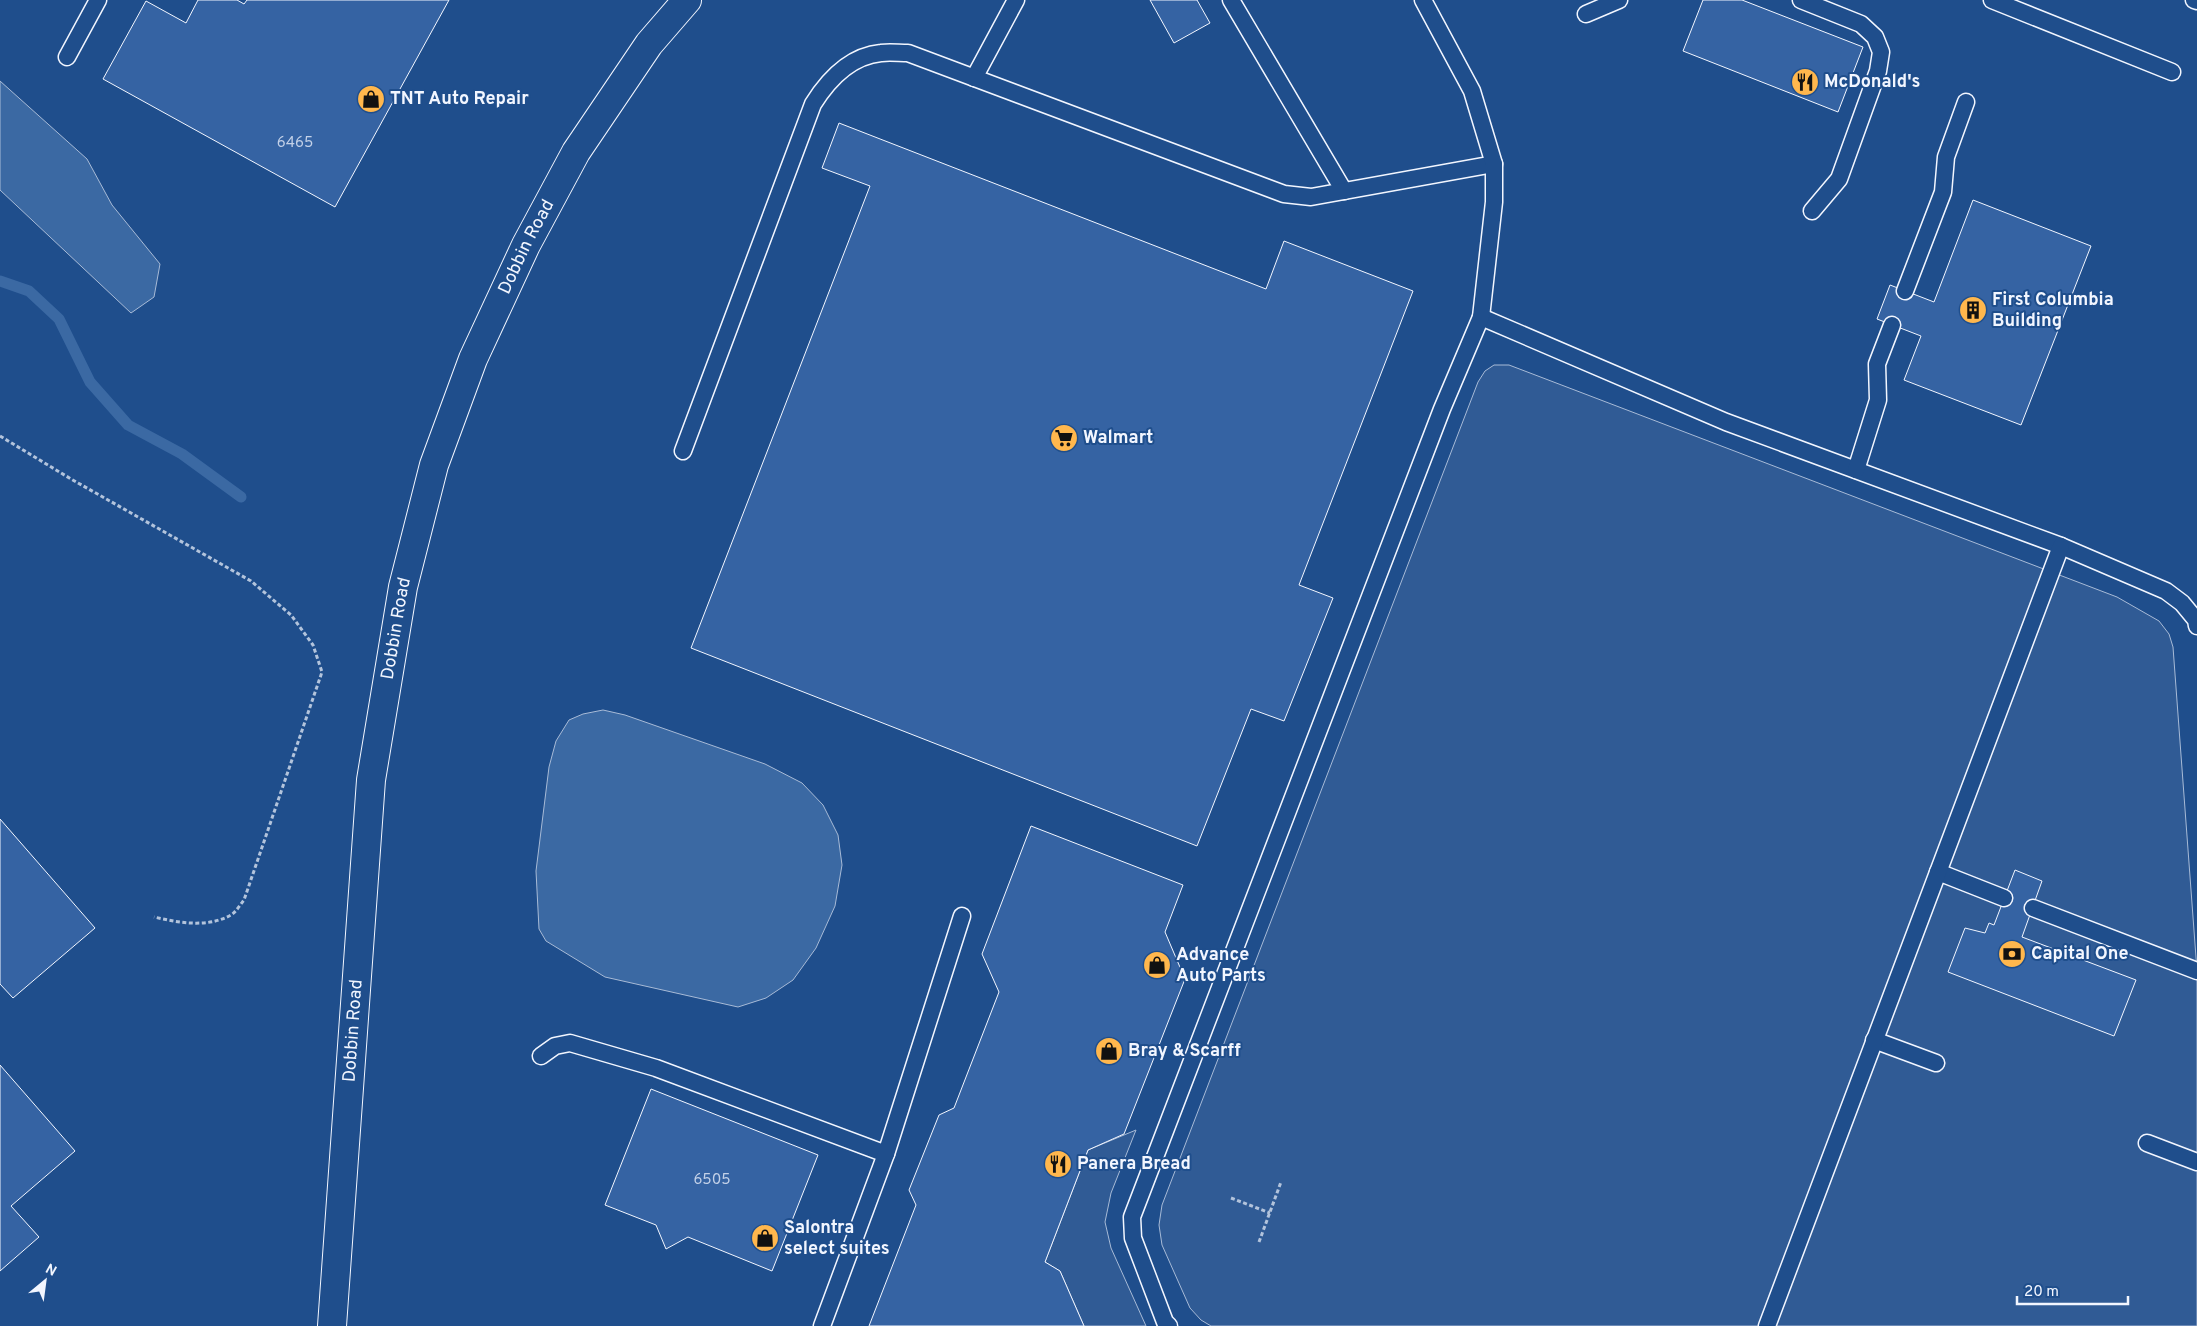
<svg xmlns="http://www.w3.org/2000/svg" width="2197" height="1326" font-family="Overpass,sans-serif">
	<rect width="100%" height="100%" fill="#1f4e8c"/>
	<g fill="#305b95" stroke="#a8bbd7">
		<polygon points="1494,365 1509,365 2117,597 2159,621 2169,634 2173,647 2197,971 2197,1326 1211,1326 1201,1320 1190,1308 1162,1245 1159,1225 1162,1205 1478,382 1485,371"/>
		<polygon points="1136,1130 1111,1193 1105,1222 1111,1248 1146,1326 1084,1326 1060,1271 1045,1262 1088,1150"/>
	</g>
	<g fill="#3b69a3" stroke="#a8bbd7">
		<polygon points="0,81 87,159 112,205 160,264 154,297 131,313 0,190"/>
		<polygon points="603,710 625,715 765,764 802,783 823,805 838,835 842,865 835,906 816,948 793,980 766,998 738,1007 605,977 546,941 539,929 536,871 549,767 556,741 569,720 583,714"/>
	</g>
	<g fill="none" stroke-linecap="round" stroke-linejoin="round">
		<polyline stroke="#3b69a3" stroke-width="11" points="0,281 29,291 59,319 90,382 128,425 182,454 241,497"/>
	</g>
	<g fill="#3563a3" stroke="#f2f6ff">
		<polygon points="198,0 237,0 244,4 247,0 449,0 335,207 103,79 146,1 186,23"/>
		<polygon points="1150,0 1197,0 1210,23 1174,43"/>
		<polygon points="1703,0 1742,0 1863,47 1838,112 1683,51"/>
		<polygon points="839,123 1266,289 1284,241 1413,291 1299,585 1333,598 1284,721 1251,709 1197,846 691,648 870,186 822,168"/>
		<polygon points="1973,200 2091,246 2021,425 1904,380 1921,336 1877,319 1890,285 1934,302"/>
		<polygon points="0,819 95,928 13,998 0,984"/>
		<polygon points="1031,826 1183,885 1165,932 1185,979 1124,1134 1088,1150 1045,1262 1060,1271 1084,1326 869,1326 916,1205 909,1190 939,1115 954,1108 999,992 982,954"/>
		<polygon points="2015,870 2042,881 2022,937 2136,980 2114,1036 1948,972 1965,928 1985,933 1989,923 1994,925"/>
		<polygon points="0,1065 75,1151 11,1206 39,1237 0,1271"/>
		<polygon points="651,1089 818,1155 772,1271 688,1237 666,1249 656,1225 605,1205"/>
	</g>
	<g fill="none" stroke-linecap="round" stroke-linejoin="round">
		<g stroke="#f2f6ff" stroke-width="19">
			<g id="service">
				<polyline points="1231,0 1344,191"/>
				<polyline points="1801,0 1861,24 1875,37 1881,52 1878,71 1839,179 1812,211"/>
				<polyline points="1992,0 2172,72"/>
				<polyline points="2194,0 2197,1"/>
				<polyline points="1586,14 1619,0"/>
				<polyline points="67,57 98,0"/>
				<polyline points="974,78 1016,0"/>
				<polyline points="1905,291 1943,192 1946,157 1966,102"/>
				<polyline points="1481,317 1726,422 2061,546 2166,591 2182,603 2196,620 2197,626"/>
				<path d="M 683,451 L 813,104 C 828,80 850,56 881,53 C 889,52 899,53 908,53 L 1284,194 L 1311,197 L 1494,164"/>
				<polyline points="1856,470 1878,400 1877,364 1892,325"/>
				<polyline points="1938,872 2004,898"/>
				<polyline points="2033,908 2197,971"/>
				<polyline points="1874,1040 1936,1063"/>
				<polyline points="541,1056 555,1046 570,1043 656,1068 886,1154"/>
				<polyline points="2147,1143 2197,1162"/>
				<polyline points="822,1326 886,1154 962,916"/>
				<polyline points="1169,1326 1165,1322 1133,1238 1132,1217 1442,409 1481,317 1494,202 1494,164 1472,91 1423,0"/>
				<polyline points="1767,1326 2061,546"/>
			</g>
		</g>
		<g stroke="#f2f6ff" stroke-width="30">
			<g id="tertiary">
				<path id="s1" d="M 332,1326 L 371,780 L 403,587 L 434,465 L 473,359 L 526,245 L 576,152 L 649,44 L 687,0"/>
			</g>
		</g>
		<g stroke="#b3c4dc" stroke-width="3" stroke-dasharray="4 2.5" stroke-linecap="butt">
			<path d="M 0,436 L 71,479 L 251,581 L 291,615 L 313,645 L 322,672 L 244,900 C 240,905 236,912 231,915 C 207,928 180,923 154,917"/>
			<polyline points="1231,1198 1270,1213"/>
			<polyline points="1259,1242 1281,1182"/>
		</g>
		<use href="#service" stroke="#1f4e8c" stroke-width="16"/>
		<use href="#tertiary" stroke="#1f4e8c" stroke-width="28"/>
	</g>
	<defs>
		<g id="restaurant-disc" transform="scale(1.4375)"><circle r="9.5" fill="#ffb74d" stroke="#1f4e8c"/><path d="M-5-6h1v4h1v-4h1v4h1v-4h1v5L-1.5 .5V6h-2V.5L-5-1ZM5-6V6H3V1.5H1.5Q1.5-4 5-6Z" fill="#111"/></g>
		<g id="shop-disc" transform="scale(1.4375)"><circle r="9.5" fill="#ffb74d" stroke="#1f4e8c"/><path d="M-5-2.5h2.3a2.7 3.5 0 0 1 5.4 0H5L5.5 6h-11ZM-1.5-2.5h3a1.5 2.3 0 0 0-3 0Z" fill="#111"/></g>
		<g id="building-disc" transform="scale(1.4375)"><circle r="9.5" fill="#ffb74d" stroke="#1f4e8c"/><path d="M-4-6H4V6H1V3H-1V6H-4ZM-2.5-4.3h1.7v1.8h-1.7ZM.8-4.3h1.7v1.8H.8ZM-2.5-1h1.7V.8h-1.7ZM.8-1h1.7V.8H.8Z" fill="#111"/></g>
		<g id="supermarket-disc" transform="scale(1.4375)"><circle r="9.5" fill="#ffb74d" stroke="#1f4e8c"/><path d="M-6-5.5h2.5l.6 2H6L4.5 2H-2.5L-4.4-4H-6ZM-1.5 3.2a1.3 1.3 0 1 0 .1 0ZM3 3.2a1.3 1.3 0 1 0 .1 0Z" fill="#111"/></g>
		<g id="bank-disc" transform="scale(1.4375)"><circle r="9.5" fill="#ffb74d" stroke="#1f4e8c"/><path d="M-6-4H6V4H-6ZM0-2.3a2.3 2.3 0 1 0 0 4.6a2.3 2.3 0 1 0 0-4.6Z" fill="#111"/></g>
	</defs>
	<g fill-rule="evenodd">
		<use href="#restaurant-disc" x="1805" y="82"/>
		<use href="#shop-disc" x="371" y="99"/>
		<use href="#building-disc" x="1973" y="310"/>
		<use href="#supermarket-disc" x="1064" y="438"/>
		<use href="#bank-disc" x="2012" y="954"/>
		<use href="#shop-disc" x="1157" y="965"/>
		<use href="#shop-disc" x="1109" y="1051"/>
		<use href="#restaurant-disc" x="1058" y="1164"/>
		<use href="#shop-disc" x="765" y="1238"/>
	</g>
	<g text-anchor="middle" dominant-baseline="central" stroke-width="4" stroke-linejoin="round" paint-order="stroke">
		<g font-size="15" fill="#c3d1e8">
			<text x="295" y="143">6465</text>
			<text x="712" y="1180">6505</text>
		</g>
		<g font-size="18" font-weight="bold" fill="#f2f6ff" stroke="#1f4e8c" text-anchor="start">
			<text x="1824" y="82">McDonald's</text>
			<text x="390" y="99">TNT Auto Repair</text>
			<text x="1992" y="300">First Columbia<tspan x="1992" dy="21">Building</tspan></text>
			<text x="1083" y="438">Walmart</text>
			<text x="2031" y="954">Capital One</text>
			<text x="1176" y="955">Advance<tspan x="1176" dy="21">Auto Parts</tspan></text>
			<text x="1128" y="1051">Bray &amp; Scarff</text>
			<text x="1077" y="1164">Panera Bread</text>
			<text x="784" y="1228">Salontra<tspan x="784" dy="21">select suites</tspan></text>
		</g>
		<g font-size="18" fill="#f2f6ff" stroke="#1f4e8c">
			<text stroke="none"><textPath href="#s1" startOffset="1106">Dobbin Road</textPath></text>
			<text stroke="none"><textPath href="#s1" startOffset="701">Dobbin Road</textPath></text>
			<text stroke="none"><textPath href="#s1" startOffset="296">Dobbin Road</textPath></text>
		</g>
	</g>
	<g transform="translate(45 1281) rotate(29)" stroke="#1f4e8c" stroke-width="4" paint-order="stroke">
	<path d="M0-4L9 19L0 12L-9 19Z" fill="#f2f6ff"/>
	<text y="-8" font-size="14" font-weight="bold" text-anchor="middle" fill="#f2f6ff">N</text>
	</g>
	<path d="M2017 1296v8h111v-8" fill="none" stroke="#f2f6ff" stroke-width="2.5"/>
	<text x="2024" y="1296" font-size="15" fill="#f2f6ff" stroke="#1f4e8c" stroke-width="4" paint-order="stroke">20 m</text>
</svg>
